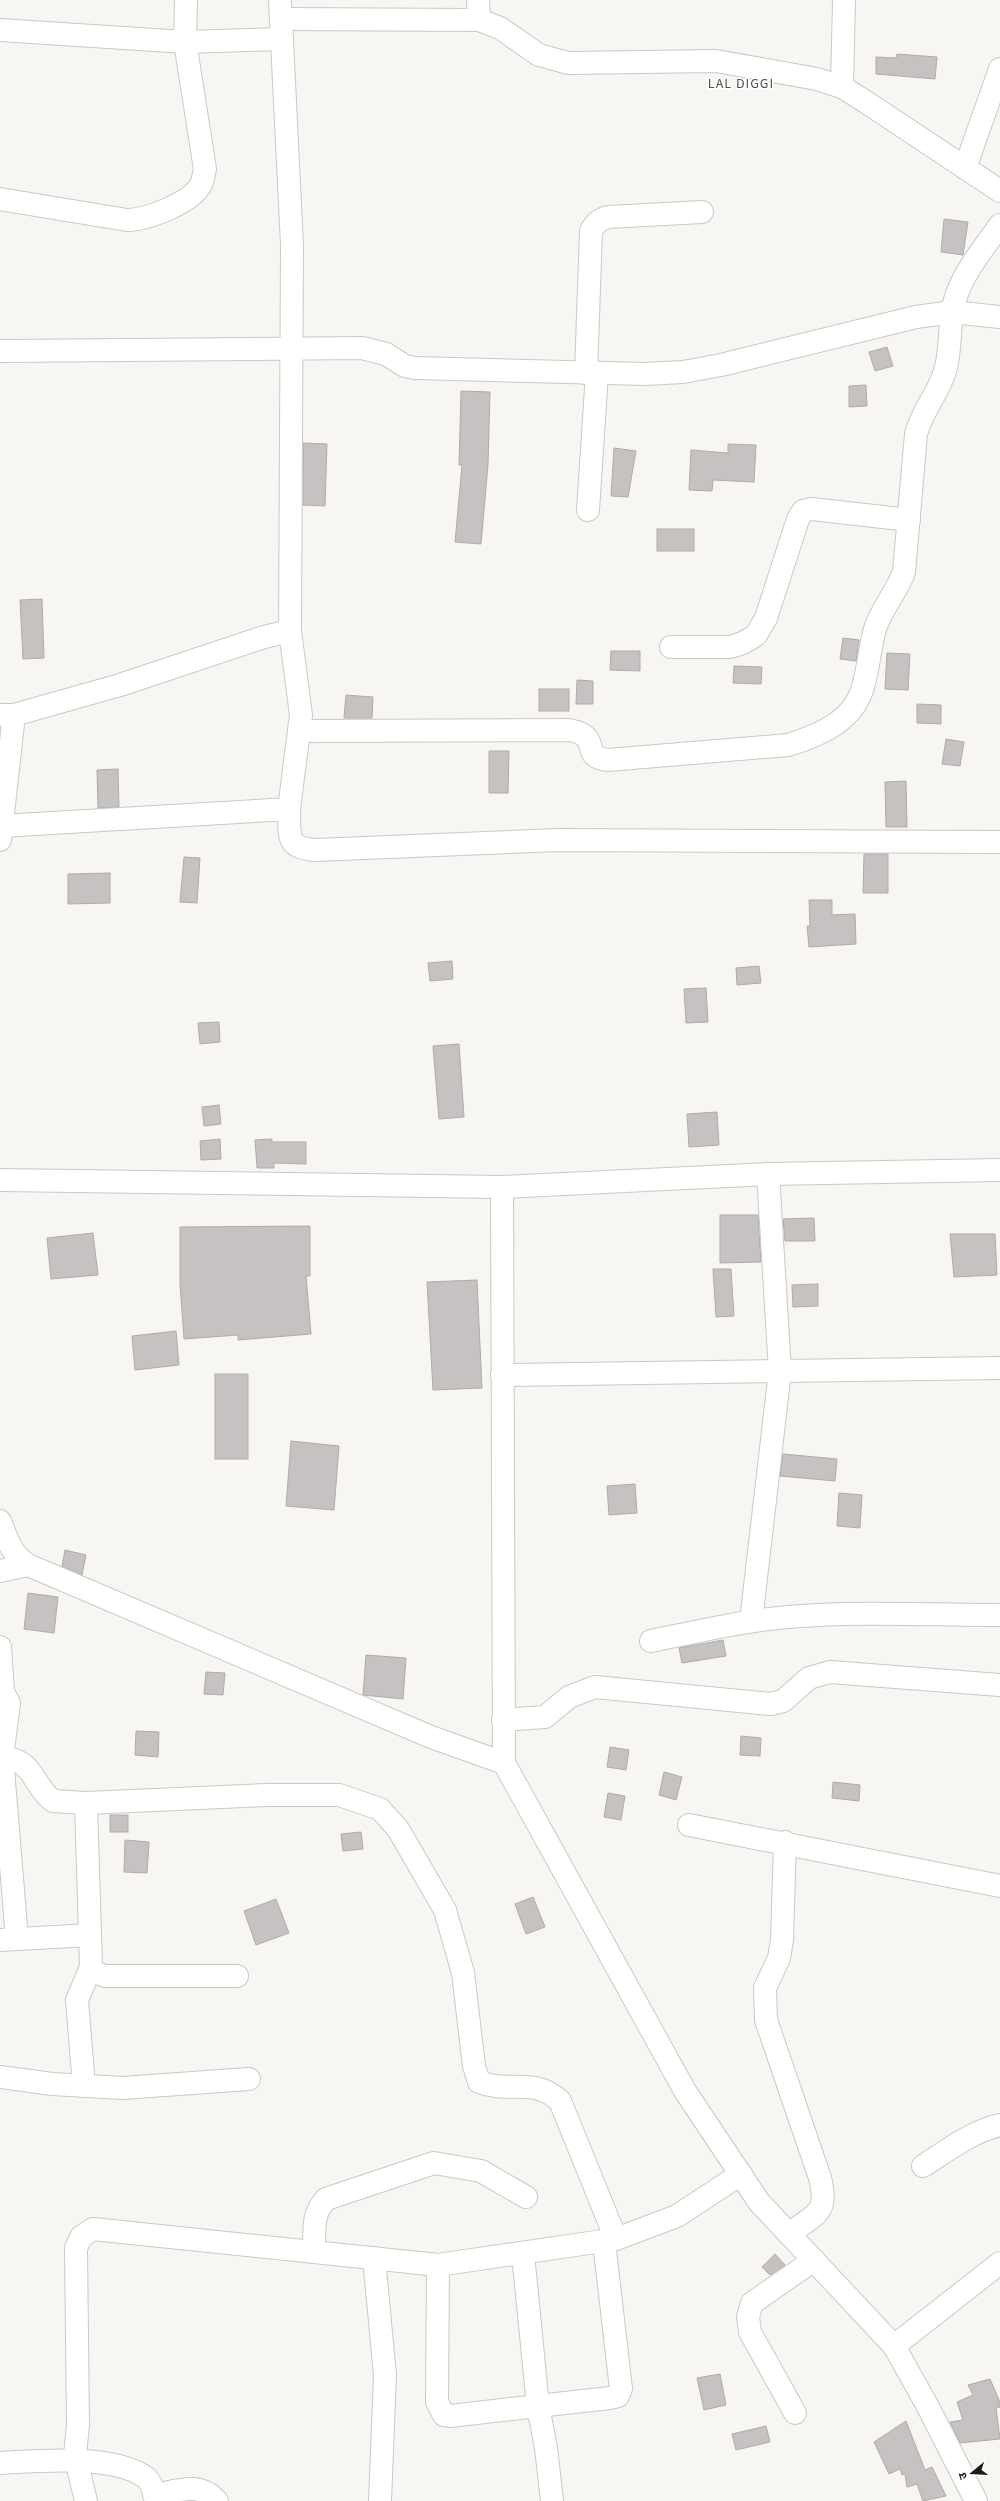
<svg xmlns="http://www.w3.org/2000/svg" width="1000" height="2501" font-family="'Source Sans 3','Noto Sans Devanagari',sans-serif">
	<rect width="100%" height="100%" fill="#f8f6f3"/>
	<g fill="#c6c2c2" stroke="#afabab">
		<polygon points="897,54 937,57 935,79 876,74 876,57 896,58"/>
		<polygon points="944,219 968,222 963,255 941,252"/>
		<polygon points="887,347 893,366 875,371 869,352"/>
		<polygon points="866,385 867,406 849,407 849,386"/>
		<polygon points="461,391 490,392 488,465 481,544 455,542 462,465 459,465"/>
		<polygon points="303,443 327,444 325,506 303,505"/>
		<polygon points="728,444 756,445 754,482 713,480 712,491 689,490 691,450 728,453"/>
		<polygon points="614,448 636,451 628,497 611,496"/>
		<rect x="657" y="529" width="37" height="22"/>
		<polygon points="42,599 44,658 23,659 20,600"/>
		<polygon points="843,638 859,640 856,661 840,659"/>
		<polygon points="611,651 640,651 640,671 610,670"/>
		<polygon points="887,653 910,654 908,690 885,689"/>
		<polygon points="734,666 762,667 761,684 733,683"/>
		<polygon points="577,680 593,681 593,704 576,704"/>
		<rect x="539" y="689" width="30" height="22"/>
		<polygon points="346,695 373,697 372,718 344,718"/>
		<polygon points="917,704 941,705 941,724 917,723"/>
		<polygon points="946,739 964,742 960,766 942,764"/>
		<polygon points="489,751 509,751 508,793 489,793"/>
		<polygon points="118,769 119,807 98,808 97,770"/>
		<polygon points="906,781 907,827 886,827 885,782"/>
		<polygon points="864,854 888,854 888,893 863,893"/>
		<polygon points="184,857 200,858 197,903 180,902"/>
		<polygon points="110,873 110,903 68,904 68,874"/>
		<polygon points="809,900 832,900 832,915 855,914 856,944 809,947 807,926 810,926"/>
		<polygon points="452,961 453,979 430,981 428,963"/>
		<polygon points="759,966 761,983 737,985 736,968"/>
		<polygon points="706,988 708,1022 686,1023 684,989"/>
		<polygon points="219,1022 220,1042 200,1044 198,1023"/>
		<polygon points="459,1044 464,1117 439,1119 433,1046"/>
		<polygon points="219,1105 221,1124 204,1126 202,1107"/>
		<polygon points="717,1112 719,1145 689,1147 687,1114"/>
		<polygon points="220,1139 221,1159 201,1160 200,1141"/>
		<polygon points="272,1139 272,1142 306,1142 306,1164 274,1163 274,1168 257,1168 255,1140"/>
		<polygon points="720,1215 758,1215 761,1262 720,1263"/>
		<polygon points="814,1218 815,1241 785,1241 783,1219"/>
		<polygon points="310,1226 310,1276 306,1276 311,1334 238,1340 238,1335 184,1339 180,1284 180,1227"/>
		<polygon points="93,1233 98,1275 51,1279 47,1238"/>
		<polygon points="950,1234 995,1234 997,1275 954,1277"/>
		<polygon points="713,1269 731,1269 734,1316 716,1317"/>
		<polygon points="477,1280 482,1388 433,1390 427,1282"/>
		<polygon points="818,1284 818,1306 793,1307 792,1285"/>
		<polygon points="176,1331 179,1365 135,1370 132,1336"/>
		<rect x="215" y="1374" width="33" height="85"/>
		<polygon points="291,1441 339,1446 334,1510 286,1506"/>
		<polygon points="783,1454 837,1459 835,1481 780,1476"/>
		<polygon points="635,1484 637,1513 609,1515 607,1486"/>
		<polygon points="839,1493 862,1495 860,1528 837,1526"/>
		<polygon points="65,1550 86,1555 82,1575 62,1566"/>
		<polygon points="28,1593 58,1597 54,1633 24,1629"/>
		<polygon points="723,1640 726,1656 682,1663 679,1648"/>
		<polygon points="366,1655 406,1658 403,1699 363,1695"/>
		<polygon points="206,1672 225,1673 223,1695 204,1694"/>
		<polygon points="136,1731 159,1732 158,1757 135,1755"/>
		<polygon points="741,1736 761,1738 760,1756 740,1755"/>
		<polygon points="610,1747 629,1750 626,1770 607,1767"/>
		<polygon points="664,1772 682,1777 676,1800 659,1795"/>
		<polygon points="833,1782 860,1785 859,1801 832,1798"/>
		<polygon points="608,1793 625,1796 621,1820 604,1817"/>
		<rect x="110" y="1815" width="18" height="17"/>
		<polygon points="361,1832 363,1849 343,1851 341,1834"/>
		<polygon points="125,1840 149,1842 147,1873 124,1872"/>
		<polygon points="533,1897 545,1927 526,1934 515,1904"/>
		<polygon points="276,1899 289,1933 256,1945 244,1911"/>
		<polygon points="775,2254 785,2265 770,2275 762,2267"/>
		<polygon points="720,2374 726,2405 704,2410 697,2378"/>
		<polygon points="990,2379 1000,2402 1000,2407 996,2408 1000,2439 960,2443 950,2422 963,2420 957,2402 973,2395 968,2385"/>
		<polygon points="906,2421 925,2470 932,2467 946,2496 923,2501 917,2484 907,2487 905,2474 902,2475 900,2469 889,2474 874,2442"/>
		<polygon points="766,2426 770,2442 736,2450 732,2434"/>
	</g>
	<g fill="none" stroke-linecap="round" stroke-linejoin="round">
		<g stroke="#cbc9c6" stroke-width="24">
			<g id="minor">
				<polyline points="478,0 479,20"/>
				<polyline points="281,19 479,20 500,28 539,55 568,63 716,61 817,79 842,87 866,102 1000,191"/>
				<polyline points="0,30 185,42 282,39"/>
				<polyline points="842,87 844,0"/>
				<polyline points="965,168 1000,69"/>
				<path d="M 0,199 L 127,220 C 146,220 192,203 201,184 C 203,180 204,174 205,169 L 185,42 L 186,0"/>
				<polyline points="0,351 362,348 386,354 405,366 415,368 645,374 683,372 721,365 916,317 952,312 1000,317"/>
				<path d="M 586,373 L 591,231 C 595,223 599,220 608,217 L 702,212"/>
				<polyline points="588,510 597,373"/>
				<polyline points="671,647 730,647 743,643 756,635 766,618 798,519 803,511 812,509 909,520"/>
				<polyline points="0,715 14,715 120,685 264,637 290,631 292,245 280,0"/>
				<path d="M 299,731 L 569,730 C 604,736 578,757 608,760 L 788,745 C 821,735 856,720 864,683 C 869,665 870,646 875,629 C 881,609 897,592 904,572 L 916,434 C 923,409 937,395 944,374 C 951,354 949,333 952,313 C 957,279 981,252 1000,225"/>
				<path d="M 289,809 C 290,836 285,848 316,850 L 558,840 L 1000,842"/>
				<polyline points="1,826 289,809 301,715 290,631"/>
				<polyline points="0,840 14,715"/>
				<polyline points="0,1180 502,1187 768,1174 1000,1170"/>
				<polyline points="502,1187 504,1763"/>
				<polyline points="502,1375 1000,1368"/>
				<path d="M 0,1521 C 7,1539 11,1554 28,1565 L 431,1737 L 504,1763 L 685,2091 L 759,2202 L 894,2346"/>
				<polyline points="0,1571 28,1565"/>
				<polyline points="751,1621 780,1371 768,1174"/>
				<path d="M 651,1641 C 696,1632 742,1621 788,1617 C 858,1611 930,1615 1000,1615"/>
				<polyline points="0,1647 3,1692 9,1703 2,1757 17,1939"/>
				<polyline points="503,1720 545,1717 569,1697 595,1687 771,1704 783,1701 809,1678 830,1672 1000,1685"/>
				<path d="M 0,1757 C 35,1759 31,1784 53,1801 L 86,1803 L 267,1795 L 339,1795 L 380,1809 L 398,1829 L 445,1910 L 463,1973 L 474,2066 L 479,2082 C 510,2094 532,2076 560,2101 L 616,2239"/>
				<polyline points="86,1803 91,1967 94,1972 105,1976 237,1976"/>
				<polyline points="689,1825 1000,1886"/>
				<path d="M 785,1842 L 782,1940 L 779,1958 L 765,1988 L 766,2020 L 820,2178 C 829,2214 816,2213 789,2234"/>
				<polyline points="0,1940 90,1935"/>
				<polyline points="0,2077 52,2084 123,2088 249,2079"/>
				<polyline points="84,2086 77,2000 91,1967"/>
				<path d="M 923,2166 C 948,2150 971,2132 1000,2125"/>
				<path d="M 314,2252 C 315,2231 311,2215 326,2199 L 434,2163 L 481,2171 L 526,2197"/>
				<polyline points="523,2254 538,2406 610,2398 618,2396 621,2389 604,2242"/>
				<polyline points="374,2258 385,2375 380,2501"/>
				<polyline points="438,2265 437,2402 444,2415 450,2416 538,2406 546,2448 552,2501"/>
				<polyline points="795,2413 750,2332 748,2317 752,2303 814,2260"/>
				<path d="M 0,2463 C 38,2461 113,2454 145,2477 C 152,2482 154,2493 156,2501"/>
				<path d="M 154,2495 C 178,2491 199,2481 217,2501"/>
				<polyline points="86,2501 75,2455 78,2425 76,2248 81,2237 93,2229 438,2265 616,2239 677,2216 741,2174"/>
				<polyline points="976,2501 927,2405 894,2346 1000,2263"/>
			</g>
		</g>
		<use href="#minor" stroke="#fff" stroke-width="22"/>
	</g>
	<g text-anchor="middle" dominant-baseline="central" stroke-width="3" stroke-linejoin="round" paint-order="stroke">
		<g font-size="14" letter-spacing="1" fill="#514f4d" stroke="#fff">
			<text x="741" y="84">LAL DIGGI</text>
		</g>
	</g>
	<g transform="translate(972 2473) rotate(252)" stroke="#ffffff" stroke-width="3" paint-order="stroke">
	<path d="M0-3L7 15L0 10L-7 15Z" fill="#1c1b1a"/>
	<text y="-6" font-size="11" font-weight="bold" text-anchor="middle" fill="#1c1b1a">उ</text>
	</g>
</svg>
